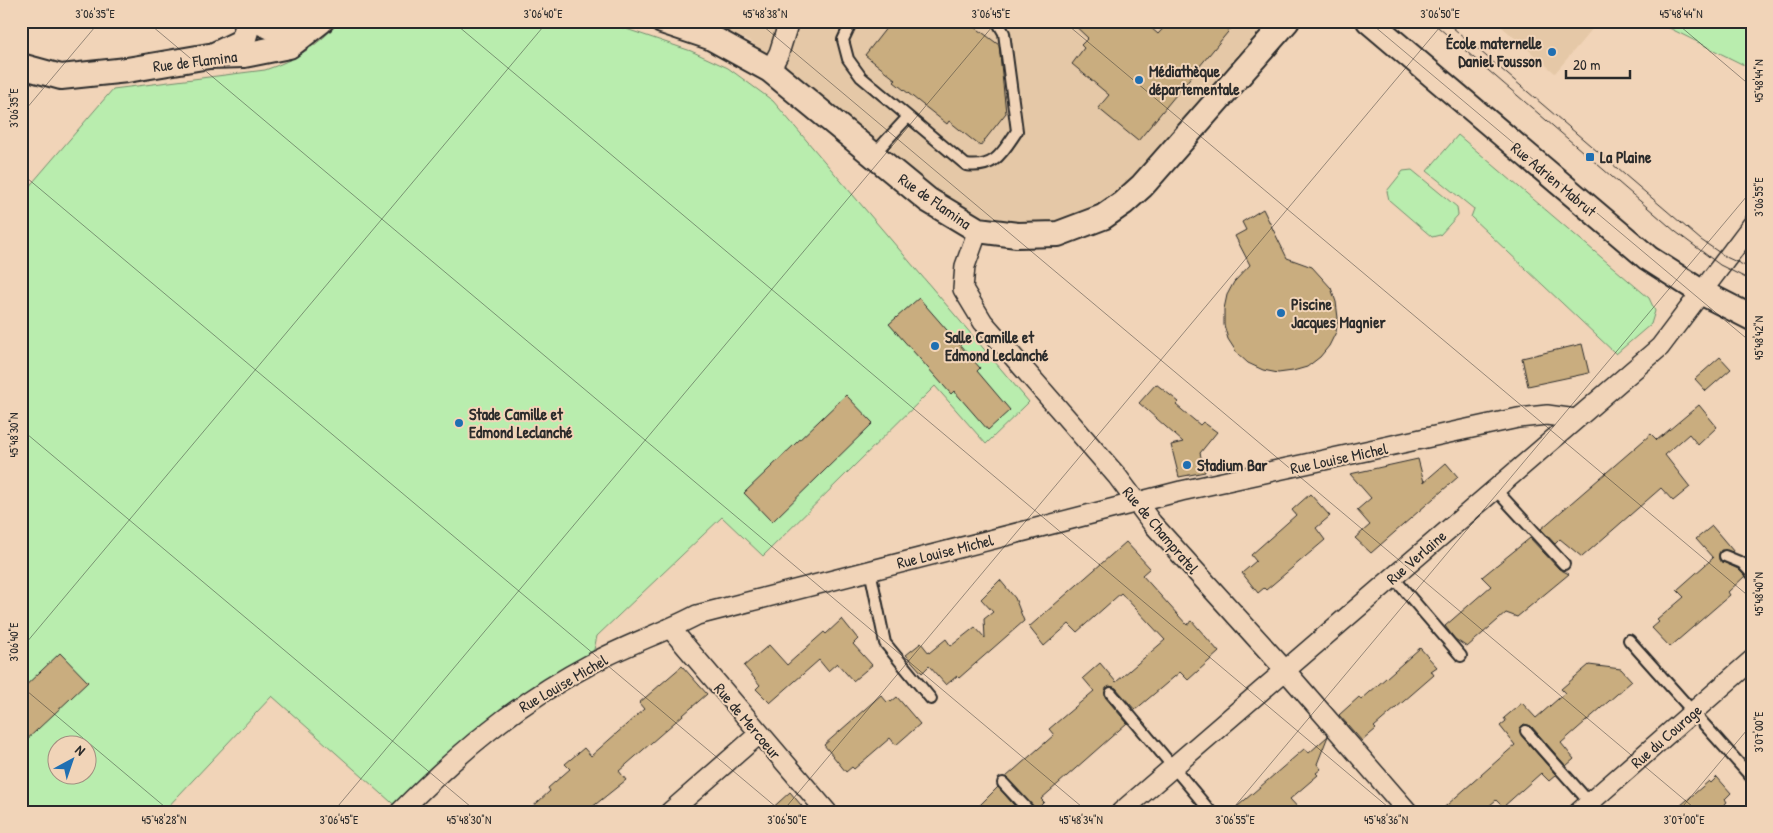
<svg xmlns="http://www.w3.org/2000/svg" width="1773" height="833" font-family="'Patrick Hand',sans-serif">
	<rect width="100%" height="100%" fill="#f1d4b8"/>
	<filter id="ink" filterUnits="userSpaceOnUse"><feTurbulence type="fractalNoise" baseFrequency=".02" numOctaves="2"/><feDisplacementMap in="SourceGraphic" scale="10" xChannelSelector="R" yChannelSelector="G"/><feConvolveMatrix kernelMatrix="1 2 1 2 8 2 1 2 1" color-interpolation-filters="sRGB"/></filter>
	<g filter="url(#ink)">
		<g fill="#e5c8a7">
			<polygon points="702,21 1287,21 1142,186 1058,234 978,230 873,155 750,41"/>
			<polygon points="1495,21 1599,21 1555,73"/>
		</g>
		<g fill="#b9edae" stroke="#728c6c" fill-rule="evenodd">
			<path d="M 340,21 L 603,21 L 691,51 L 728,68 L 773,101 L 1029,402 L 986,444 L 935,386 L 763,556 L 722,517 L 597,636 L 591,663 L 400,810 L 272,696 L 163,812 L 21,812 L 21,196 L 113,89 L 265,70 C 295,60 319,45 340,21 ZM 58,746 L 88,746 L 88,776 L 58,776 Z"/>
			<polygon points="1655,21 1752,21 1752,69"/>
			<polygon points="1458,135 1649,298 1655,311 1651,324 1616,354 1471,217 1474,209 1427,171"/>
			<polygon points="1412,170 1457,207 1458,215 1440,235 1432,237 1389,200 1387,191 1403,171"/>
		</g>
		<g fill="#c9ad7f" stroke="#2b2b2b">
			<polygon points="899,21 967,21 999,45 1006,113 980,146 949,121 947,124 894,82 896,80 865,55 891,22"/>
			<polygon points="1070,21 1143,21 1158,34 1170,21 1237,21 1138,141 1098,108 1109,95 1072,64 1084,48 1081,45 1088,38"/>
			<polygon points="1263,209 1287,258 1312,267 1331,288 1336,302 1338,318 1336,332 1329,346 1320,357 1307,367 1293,371 1278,373 1263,370 1248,363 1237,353 1228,339 1224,325 1224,309 1227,295 1234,282 1250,265 1235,236 1246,230 1242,222"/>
			<polygon points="919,298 980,368 977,371 1010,410 988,430 954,391 951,394 889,324"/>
			<polygon points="1582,344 1589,373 1528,386 1522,358"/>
			<polygon points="1720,357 1731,369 1706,391 1695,379"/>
			<polygon points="1156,384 1179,402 1176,405 1200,425 1203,422 1217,432 1200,453 1205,472 1179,477 1171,445 1183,442 1139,403"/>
			<polygon points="846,395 873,423 772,522 744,493"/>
			<polygon points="1699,405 1717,427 1698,445 1689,434 1665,455 1690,487 1673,501 1661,488 1582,557 1560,539 1555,544 1541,529 1651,434 1657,440"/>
			<polygon points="1418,459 1424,482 1446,463 1458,477 1371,553 1355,538 1370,525 1357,510 1371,498 1350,474"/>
			<polygon points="1310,494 1330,516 1316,528 1325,540 1266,590 1264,588 1258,593 1242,573 1256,561 1251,555 1296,515 1292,510"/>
			<polygon points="1712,526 1734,552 1721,550 1719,554 1719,560 1738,569 1745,576 1728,592 1730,595 1670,647 1652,628 1659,622 1657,620 1684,597 1677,590 1713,558 1696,539"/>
			<polygon points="1530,538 1559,569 1569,574 1517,617 1506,613 1467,647 1455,639 1445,626 1491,586 1482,577"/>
			<polygon points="1126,542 1150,568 1142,575 1187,625 1192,621 1219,652 1188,680 1180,672 1135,710 1116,688 1110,686 1106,688 1105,697 1127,723 1041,799 1044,802 1036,810 1006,777 1054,735 1049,729 1094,691 1083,678 1100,663 1116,682 1165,640 1121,593 1077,632 1069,624 1044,646 1029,627"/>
			<polygon points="1000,580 1015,598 1024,621 959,678 957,676 946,685 929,666 922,673 906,655 921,643 929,653 946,639 951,646 975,627 985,638 984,619 993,612 981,599"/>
			<polygon points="842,619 858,639 853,644 872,665 853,681 837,663 828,671 819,660 770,703 756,689 760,685 744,666 769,645 787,665 824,632 826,634"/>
			<polygon points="1420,648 1437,667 1431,671 1434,675 1374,727 1376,729 1362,741 1339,715 1359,697 1361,700"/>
			<polygon points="60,653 88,682 21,745 21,690"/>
			<polygon points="1589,665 1621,669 1632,681 1561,743 1574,759 1566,766 1531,726 1524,724 1520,728 1521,735 1556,775 1549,781 1541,773 1503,807 1496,800 1482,812 1439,812 1515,745 1500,726 1506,721 1504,718 1522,703 1536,718 1565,693 1561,689"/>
			<polygon points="682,666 707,694 619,771 626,780 586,812 527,812 550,791 548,788 570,769 565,764 584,748 591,756 644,709 639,703"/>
			<polygon points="881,695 887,702 889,700 891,702 897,697 920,724 896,745 890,738 854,769 852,767 846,772 824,745"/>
			<polygon points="1328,736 1317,764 1321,769 1316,773 1318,775 1290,799 1302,812 1231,812 1304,749 1309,753"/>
			<polygon points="1717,777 1731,793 1725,799 1727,802 1716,812 1673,812 1709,781 1711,783"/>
			<polygon points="998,787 1020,812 973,812"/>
			<polygon points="790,792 807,812 768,812"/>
		</g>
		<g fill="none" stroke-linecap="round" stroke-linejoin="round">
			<g stroke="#2b2b2b" stroke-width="14">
				<g id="service">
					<path d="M 856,21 L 850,25 L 843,40 L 848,59 L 861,77 L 966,165 C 995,169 1002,153 1017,131 L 1004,33 L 997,21"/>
					<polyline points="873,155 907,118"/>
					<polyline points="1495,489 1564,564"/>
					<polyline points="1725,556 1742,563 1752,574"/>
					<polyline points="870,570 885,643 931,699"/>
					<polyline points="1393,577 1461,656"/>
					<polyline points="1629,640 1752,778"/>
					<polyline points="1111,693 1211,812"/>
					<polyline points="1526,731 1598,812"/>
					<polyline points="1003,783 1030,812"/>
				</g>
			</g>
			<g stroke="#2b2b2b" stroke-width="22">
				<g id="minor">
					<polyline points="770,70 779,53 789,21"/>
					<polyline points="978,230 965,266 963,289 983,322 1117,476 1152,523 1285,670 1408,812"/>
					<polyline points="671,629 827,812"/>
					<path d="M 400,812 C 458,753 517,703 591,664 C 625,645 663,633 697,615 L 1181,491 L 1518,418 L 1547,415 L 1576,419"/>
					<polyline points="670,812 759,734"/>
					<polyline points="1121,812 1660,347 1752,225"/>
					<polyline points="1579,812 1752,660"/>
				</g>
			</g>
			<g stroke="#2b2b2b" stroke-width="28">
				<g id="tertiary">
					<polyline points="258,21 278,30 303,21"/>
					<polyline points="662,21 710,37 770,70 928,200 978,230 1017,235 1058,234 1103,217 1123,203 1142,186 1287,21"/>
					<polyline points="1369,21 1648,258 1701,292 1752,318"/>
					<polyline points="216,54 243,41 249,21"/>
					<polyline points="21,66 61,77 127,70 209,56 244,55 289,46 321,21"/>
				</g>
			</g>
			<use href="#service" stroke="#f1d4b8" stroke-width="10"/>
			<use href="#minor" stroke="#f1d4b8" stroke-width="19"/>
			<use href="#tertiary" stroke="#f1d4b8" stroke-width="24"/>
			<g stroke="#2b2b2b" stroke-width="1">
				<polyline points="1431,21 1676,232 1720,265 1752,281"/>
				<polyline points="1445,21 1701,240 1726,257 1752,269"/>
			</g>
		</g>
	</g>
	<path fill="none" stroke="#2b2b2b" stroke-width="1" stroke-opacity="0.45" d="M 146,21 L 1088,812M 452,21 L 1394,812M 757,21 L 1699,812M 1063,21 L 1752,599M 1368,21 L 1752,343M 1674,21 L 1752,87M 21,115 L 100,21M 21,173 L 782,812M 21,429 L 477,812M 21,649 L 548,21M 21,686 L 171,812M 333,812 L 997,21M 782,812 L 1445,21M 1230,812 L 1752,190M 1678,812 L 1752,724"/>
	<g fill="#1f6fb2" stroke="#f1d4b8" stroke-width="2">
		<circle cx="1552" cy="52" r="5"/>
		<circle cx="1139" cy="80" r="5"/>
		<rect x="1585" y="152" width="10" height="10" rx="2.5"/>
		<circle cx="1281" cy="313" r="5"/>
		<circle cx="935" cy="346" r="5"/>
		<circle cx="459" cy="423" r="5"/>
		<circle cx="1187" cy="465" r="5"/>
	</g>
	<g text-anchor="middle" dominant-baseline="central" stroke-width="4" stroke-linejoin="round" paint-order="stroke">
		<g font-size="16" font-weight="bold" fill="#2b2b2b" stroke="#f1d4b8" text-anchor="start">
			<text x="1542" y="43" text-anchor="end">École maternelle<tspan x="1542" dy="18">Daniel Fousson</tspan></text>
			<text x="1149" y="71">Médiathèque<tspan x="1149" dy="18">départementale</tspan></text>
			<text x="1600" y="157">La Plaine</text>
			<text x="1291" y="304">Piscine<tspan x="1291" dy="18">Jacques Magnier</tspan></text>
			<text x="945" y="337">Salle Camille et<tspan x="945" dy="18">Edmond Leclanché</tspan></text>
			<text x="469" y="414">Stade Camille et<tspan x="469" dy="18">Edmond Leclanché</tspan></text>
			<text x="1197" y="465">Stadium Bar</text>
		</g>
		<g font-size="16" fill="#2b2b2b" stroke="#f1d4b8">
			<text transform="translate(195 61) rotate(-7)">Rue de Flamina</text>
			<text transform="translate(1554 179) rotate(40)">Rue Adrien Mabrut</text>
			<text transform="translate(935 201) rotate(35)">Rue de Flamina</text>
			<text transform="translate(1339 458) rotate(-12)">Rue Louise Michel</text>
			<text transform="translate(1161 530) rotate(50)">Rue de Champratel</text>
			<text transform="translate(945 551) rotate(-14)">Rue Louise Michel</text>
			<text transform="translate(1416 557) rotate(-41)">Rue Verlaine</text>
			<text transform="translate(563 683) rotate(-30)">Rue Louise Michel</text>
			<text transform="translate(748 721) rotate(50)">Rue de Mercoeur</text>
			<text transform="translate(1666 736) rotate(-41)">Rue du Courage</text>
		</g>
	</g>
	<rect width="1773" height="833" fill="none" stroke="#f1d4b8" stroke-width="55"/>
	<g transform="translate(72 760) rotate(40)"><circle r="24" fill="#f1d4b8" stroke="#a29080"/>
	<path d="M0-4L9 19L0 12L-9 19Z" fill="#1f6fb2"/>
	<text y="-8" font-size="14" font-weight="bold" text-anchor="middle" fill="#2b2b2b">N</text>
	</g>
	<path d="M1566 70v8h64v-8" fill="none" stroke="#2b2b2b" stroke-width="2.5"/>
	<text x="1573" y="70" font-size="15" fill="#2b2b2b" stroke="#f1d4b8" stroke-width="4" paint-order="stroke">20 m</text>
	<rect x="28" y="28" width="1718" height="778" fill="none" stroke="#2b2b2b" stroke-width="2"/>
	<g font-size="12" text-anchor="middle" fill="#2b2b2b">
		<text x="95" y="18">3°06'35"E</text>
		<text x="543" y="18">3°06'40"E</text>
		<text x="765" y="18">45°48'38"N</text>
		<text x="991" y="18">3°06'45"E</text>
		<text x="1440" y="18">3°06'50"E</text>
		<text x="1681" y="18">45°48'44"N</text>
		<text transform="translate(1759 81) rotate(-90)" y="4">45°48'44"N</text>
		<text transform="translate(14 108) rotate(-90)" y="4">3°06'35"E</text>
		<text transform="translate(1759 197) rotate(-90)" y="4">3°06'55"E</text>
		<text transform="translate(1759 338) rotate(-90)" y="4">45°48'42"N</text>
		<text transform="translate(14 435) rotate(-90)" y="4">45°48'30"N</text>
		<text transform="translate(1759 594) rotate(-90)" y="4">45°48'40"N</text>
		<text transform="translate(14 642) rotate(-90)" y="4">3°06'40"E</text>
		<text transform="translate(1759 732) rotate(-90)" y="4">3°07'00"E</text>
		<text x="164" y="824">45°48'28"N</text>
		<text x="339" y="824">3°06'45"E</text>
		<text x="469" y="824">45°48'30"N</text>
		<text x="787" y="824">3°06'50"E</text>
		<text x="1081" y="824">45°48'34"N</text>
		<text x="1235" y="824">3°06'55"E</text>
		<text x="1386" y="824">45°48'36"N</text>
		<text x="1684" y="824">3°07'00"E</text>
	</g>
</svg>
